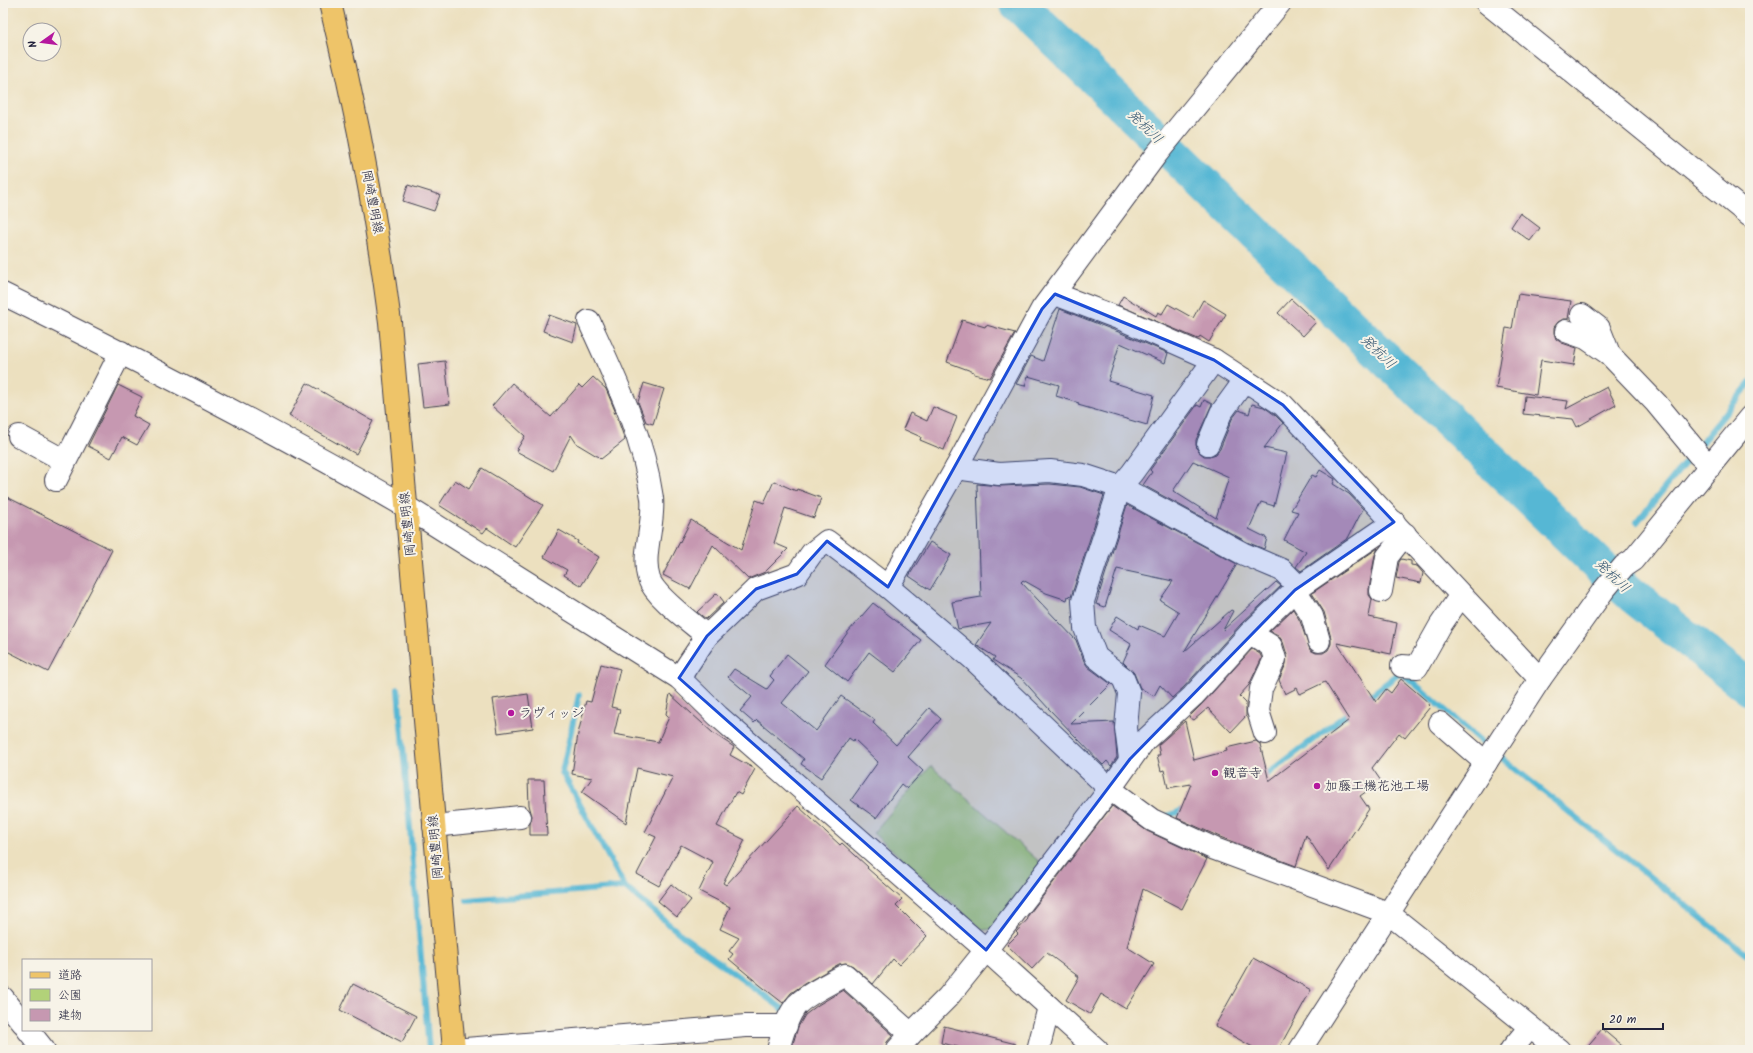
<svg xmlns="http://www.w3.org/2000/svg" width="1753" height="1053" font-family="Kalam,'Klee One',sans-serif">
	<rect width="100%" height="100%" fill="#f7f3e8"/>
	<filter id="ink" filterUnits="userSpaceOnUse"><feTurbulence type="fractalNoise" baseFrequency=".025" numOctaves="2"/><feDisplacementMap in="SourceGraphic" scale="8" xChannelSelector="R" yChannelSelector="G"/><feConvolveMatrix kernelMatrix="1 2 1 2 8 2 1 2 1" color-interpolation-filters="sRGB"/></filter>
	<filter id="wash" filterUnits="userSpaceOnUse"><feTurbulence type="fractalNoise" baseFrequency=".012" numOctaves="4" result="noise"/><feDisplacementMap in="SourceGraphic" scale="16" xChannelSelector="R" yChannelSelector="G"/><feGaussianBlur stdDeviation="0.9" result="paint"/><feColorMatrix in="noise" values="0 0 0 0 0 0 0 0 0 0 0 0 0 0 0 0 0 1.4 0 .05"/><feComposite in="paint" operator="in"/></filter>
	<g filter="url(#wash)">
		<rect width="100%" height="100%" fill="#ece0bf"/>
		<polygon fill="#b2d279" stroke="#6a7a5a" points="931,766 1043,865 994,929 983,930 873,833"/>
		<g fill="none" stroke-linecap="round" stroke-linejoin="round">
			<g stroke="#56b7d4" stroke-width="6">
				<polyline points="1637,522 1750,383"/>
				<polyline points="1601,567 1602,566"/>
				<polyline points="398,689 429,1050"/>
				<polyline points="579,695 562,772 625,887 684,937 787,1012"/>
				<polyline points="1366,699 1401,672 1483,743 1750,957"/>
				<polyline points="1261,779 1351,711"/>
				<polyline points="1161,816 1165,817 1186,809"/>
				<polyline points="467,900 625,887"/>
			</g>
			<polyline stroke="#56b7d4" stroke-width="36" points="1017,3 1601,567 1632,595 1750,688"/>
		</g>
		<g id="blocks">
			<g fill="#c698b1" fill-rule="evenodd">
				<polygon points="408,185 440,195 434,211 403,201"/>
				<polygon points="1520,213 1540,228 1530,241 1511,227"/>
				<polygon points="1518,294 1571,301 1568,319 1563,319 1558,322 1554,327 1554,333 1556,339 1562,343 1577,348 1574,365 1541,360 1536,395 1496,388 1506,328 1512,329"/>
				<polygon points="1123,296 1156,316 1158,312 1162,314 1168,304 1193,318 1203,300 1226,314 1209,342 1200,336 1198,339 1118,305"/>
				<polygon points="1291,299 1316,322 1303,336 1278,313"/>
				<polygon points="1060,309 1121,333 1168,353 1165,363 1120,343 1108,381 1154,395 1147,425 1078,405 1079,403 1056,396 1059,385 1028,376 1025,386 1016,384 1031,356 1043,361"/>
				<polygon points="549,315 577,325 573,342 543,331"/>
				<polygon points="962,320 985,327 986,325 1015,333 990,378 974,374 974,372 947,362"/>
				<polygon points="445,361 450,404 423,407 418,364"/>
				<polygon points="593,377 606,389 616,413 613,412 618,420 625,440 601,459 598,456 597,456 577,444 571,435 553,471 516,451 525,436 492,406 512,383 551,417 579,385 582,388"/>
				<polygon points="307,383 373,421 356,454 289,416"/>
				<polygon points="644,383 664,389 653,424 646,422 638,402"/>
				<polygon points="118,385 142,397 133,416 149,425 137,445 122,437 111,458 88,446"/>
				<polygon points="1607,387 1616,405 1577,427 1573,419 1523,414 1525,396 1568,401 1566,409"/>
				<path d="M 1204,400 L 1212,404 L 1196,440 L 1196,445 L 1198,451 L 1204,456 L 1210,456 L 1216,454 L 1220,449 L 1232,419 L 1239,410 L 1249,414 L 1252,404 L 1264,407 L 1275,415 L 1283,423 L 1264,448 L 1287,453 L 1274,506 L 1261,502 L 1249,529 L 1267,538 L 1264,549 L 1249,543 L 1143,485 L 1152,472 L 1150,470 L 1197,405 L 1201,407 ZM 1193,461 L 1229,477 L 1216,518 L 1173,491 Z"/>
				<polygon points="933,407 957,417 944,450 920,440 921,437 903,429 910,413 927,421"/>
				<polygon points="482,468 543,505 515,547 487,528 483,533 439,505 455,480 469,489"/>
				<polygon points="1320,470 1335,479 1333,484 1349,494 1363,509 1348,538 1301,571 1296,567 1306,552 1284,540 1298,512 1291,510 1312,475 1316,477"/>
				<polygon points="774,481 796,491 797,489 821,498 814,518 785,508 774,543 788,549 765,572 748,579 713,545 690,589 663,575 691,520 741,550 756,500 764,503"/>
				<polygon points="977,484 1000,486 1050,484 1080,487 1104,495 1071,597 1068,596 1067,600 1046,593 1023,580 1021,582 1076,640 1084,661 1088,667 1111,684 1071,724 1114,722 1117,757 1111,766 1107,761 1103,765 1049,709 1021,678 993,660 995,657 976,645 991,623 958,629 952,602 981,597"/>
				<polygon points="3,495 112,550 48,672 3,649"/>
				<polygon points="1127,505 1237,564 1184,652 1231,610 1233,611 1223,630 1276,582 1281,586 1241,624 1184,687 1172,698 1160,685 1154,696 1140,688 1134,673 1123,662 1131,644 1109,630 1117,616 1138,629 1139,625 1165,636 1179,612 1160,600 1173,581 1117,569 1105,607 1096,604"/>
				<polygon points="559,530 578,541 577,543 599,557 581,586 564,575 567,570 544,557"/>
				<polygon points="930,542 951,555 930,590 909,576"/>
				<polygon points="1378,548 1375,555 1369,589 1369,595 1372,599 1369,617 1397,623 1391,654 1337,643 1376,702 1386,689 1391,693 1401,679 1429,703 1428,705 1430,707 1405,738 1399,733 1372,768 1381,781 1360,796 1369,809 1329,870 1306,835 1296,866 1220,837 1177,818 1191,784 1168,788 1164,770 1161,771 1157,755 1160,755 1158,745 1185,721 1194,760 1227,751 1226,748 1256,741 1260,744 1269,781 1349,720 1325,682 1300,694 1297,688 1285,694 1279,680 1286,664 1287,655 1283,642 1278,635 1270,631 1293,609 1300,621 1310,650 1316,653 1323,653 1328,650 1331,644 1331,638 1324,612 1312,593"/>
				<polygon points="1401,559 1411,561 1411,565 1417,566 1423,573 1421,583 1396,578 1399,562"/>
				<polygon points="717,593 724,602 706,619 697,612"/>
				<polygon points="873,603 921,640 895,672 869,652 847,682 825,664 848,632"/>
				<polygon points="1252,649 1260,654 1262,658 1249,685 1239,696 1246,703 1246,716 1231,732 1208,708 1194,720 1189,717 1202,704"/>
				<polygon points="787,654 808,671 782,703 816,731 841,696 875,720 873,723 896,745 929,708 941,719 908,757 923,771 907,789 901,784 876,818 851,800 878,762 854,739 853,741 849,738 821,778 801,764 804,759 757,720 754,723 740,711 752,697 728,677 734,669 767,689 774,680 770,676"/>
				<polygon points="601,664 620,669 611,707 620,709 614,734 658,742 669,717 666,714 670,694 713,733 734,747 730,755 755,769 741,795 736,792 717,826 745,840 723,883 726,885 798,806 840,845 842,843 868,867 867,868 902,899 896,905 927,936 899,965 893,959 873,984 853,966 846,963 839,964 804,984 791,993 783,1003 760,985 729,959 733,954 729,951 739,938 720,929 730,907 699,891 713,862 681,845 659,886 637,874 656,837 645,832 673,777 637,768 626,823 582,792 592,778 572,774 578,734 586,701 591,702"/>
				<polygon points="528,694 533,728 498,733 493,699"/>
				<polygon points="528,780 544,780 547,835 530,835 530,824 532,816 529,805"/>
				<polygon points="1112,806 1147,831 1207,859 1182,909 1143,889 1127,947 1154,964 1126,1009 1101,994 1090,1014 1066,1000 1079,977 1047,953 1032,969 1007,945 1018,934 1016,932 1028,919 1027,917"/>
				<polygon points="671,884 691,900 677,917 658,901"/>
				<polygon points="1253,958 1311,990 1278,1050 1258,1050 1215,1026"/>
				<polygon points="353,984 416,1016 402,1042 340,1010"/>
				<polygon points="843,990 893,1035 887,1042 885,1050 791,1050 798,1027 805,1015 818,1005"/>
				<polygon points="944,1026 1016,1044 1015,1050 957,1050 958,1047 941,1043"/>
				<polygon points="1602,1029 1627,1050 1584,1050"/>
			</g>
		</g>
	</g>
	<g filter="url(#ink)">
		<use href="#blocks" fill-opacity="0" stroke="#403e4f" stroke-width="1"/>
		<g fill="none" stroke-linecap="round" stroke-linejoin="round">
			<g stroke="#403e4f" stroke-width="24">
				<g id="minor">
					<polyline points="1487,3 1750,216"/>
					<path d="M 3,294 C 139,361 274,430 405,506 L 679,678 L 718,716 L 986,950 L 1097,1050"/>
					<polyline points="1055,294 1126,321 1214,360 1283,405 1540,679"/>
					<polyline points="1582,315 1599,328 1608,351"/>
					<path d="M 589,321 C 615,378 643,435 652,498 C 655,524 641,555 649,579 C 655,597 692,623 707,636"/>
					<polyline points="1566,331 1586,338 1609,354 1656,403 1699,455 1711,466"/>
					<polyline points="19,436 65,461"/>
					<polyline points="1208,444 1221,413 1245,380"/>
					<polyline points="956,468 999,474 1050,471 1083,475 1120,487 1244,554 1282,570 1299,587"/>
					<polyline points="56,480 121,352"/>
					<polyline points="888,587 956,468 1042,309 1155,156 1280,3"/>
					<polyline points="1295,590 1312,616 1319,641"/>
					<polyline points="1381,591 1387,557 1405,534"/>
					<polyline points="1250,633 1271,646 1275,659 1261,689 1258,711 1265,733"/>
					<polyline points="1402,666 1417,667 1440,626 1461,595"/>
					<polyline points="679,678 707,636 756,589 797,574 812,553 827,541 888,587 972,658 1110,789 1152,820 1215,849 1388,913 1559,1050"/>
					<polyline points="1440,723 1486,763"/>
					<polyline points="1130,759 1126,728 1129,693 1123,678 1096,657 1085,628 1083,601 1120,487 1132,473 1214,360"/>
					<polyline points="434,826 520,817"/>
					<polyline points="3,998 23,1023"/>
					<polyline points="28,1030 44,1050"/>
					<polyline points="453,1050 746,1026 786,1026"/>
					<path d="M 778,1050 C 782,1036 786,1019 795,1007 C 802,997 834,981 845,975 L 911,1034"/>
					<polyline points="897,1050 911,1034 948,997 986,950 1110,789 1144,741 1193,696 1250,633 1295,590 1394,522"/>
					<polyline points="1038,1050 1049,1007"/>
					<polyline points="1300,1050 1540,679 1603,591 1624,566 1633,560 1750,417"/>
					<polyline points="1511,1050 1530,1027"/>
				</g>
			</g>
			<g stroke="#403e4f" stroke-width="24">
				<path id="major" d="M 330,3 C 356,108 376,214 390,322 L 454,1050"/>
			</g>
			<use href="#minor" stroke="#fff" stroke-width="22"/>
			<use href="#major" stroke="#eec469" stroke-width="22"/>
		</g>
	</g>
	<path fill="#1d4ed8" fill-opacity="0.2" stroke="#1d4ed8" stroke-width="3" stroke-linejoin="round" d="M 1055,294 L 1214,360 L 1283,405 L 1394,522 L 1295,590 L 1130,759 L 986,950 L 679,678 L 707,636 L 756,589 L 797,574 L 827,541 L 888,587 L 1042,309 Z"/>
	<g fill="#b5179e" stroke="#f7f3e8" stroke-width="1.5">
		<circle cx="511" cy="713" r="4"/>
		<circle cx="1215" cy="773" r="4"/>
		<circle cx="1317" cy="786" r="4"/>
	</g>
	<g text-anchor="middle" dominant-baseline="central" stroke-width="4" stroke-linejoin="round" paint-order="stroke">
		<g font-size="13" fill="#22223b" stroke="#f7f3e8">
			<text transform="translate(372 202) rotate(79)">岡崎豊明線</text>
			<text transform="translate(408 524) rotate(-96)">岡崎豊明線</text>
			<text transform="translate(436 847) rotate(-95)">岡崎豊明線</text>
		</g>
		<g font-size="13" fill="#22223b" stroke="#f7f3e8" text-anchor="start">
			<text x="519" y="713">ラヴィッジ</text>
			<text x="1223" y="773">観音寺</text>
			<text x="1325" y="786">加藤工機花池工場</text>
		</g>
		<g font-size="14" font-style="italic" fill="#345671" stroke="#f7f3e8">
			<text transform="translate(1145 127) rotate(44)">発杭川</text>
			<text transform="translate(1378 352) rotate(44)">発杭川</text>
			<text transform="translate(1612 576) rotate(43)">発杭川</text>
		</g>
	</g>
	<rect width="1753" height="1053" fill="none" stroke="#f7f3e8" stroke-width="16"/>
	<rect x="22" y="959" width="130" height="72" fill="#f7f3e8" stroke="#a29fa3"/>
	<rect x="30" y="972" width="20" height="6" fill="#eec469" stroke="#a29fa3"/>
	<text x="58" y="979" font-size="12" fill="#22223b">道路</text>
	<rect x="30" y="989" width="20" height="12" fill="#b2d279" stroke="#a29fa3"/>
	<text x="58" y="999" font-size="12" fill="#22223b">公園</text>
	<rect x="30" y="1009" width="20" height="12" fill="#c698b1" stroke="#a29fa3"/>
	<text x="58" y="1019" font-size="12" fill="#22223b">建物</text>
	<g transform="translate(42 42) rotate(256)"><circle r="19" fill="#f7f3e8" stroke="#a29fa3"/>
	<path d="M0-3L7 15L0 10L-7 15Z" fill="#b5179e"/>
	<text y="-6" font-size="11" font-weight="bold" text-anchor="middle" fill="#22223b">N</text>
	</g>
	<path d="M1603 1023v6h60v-6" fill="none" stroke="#22223b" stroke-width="2"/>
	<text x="1609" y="1023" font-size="12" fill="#22223b" stroke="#f7f3e8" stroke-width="3" paint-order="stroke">20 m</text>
</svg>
